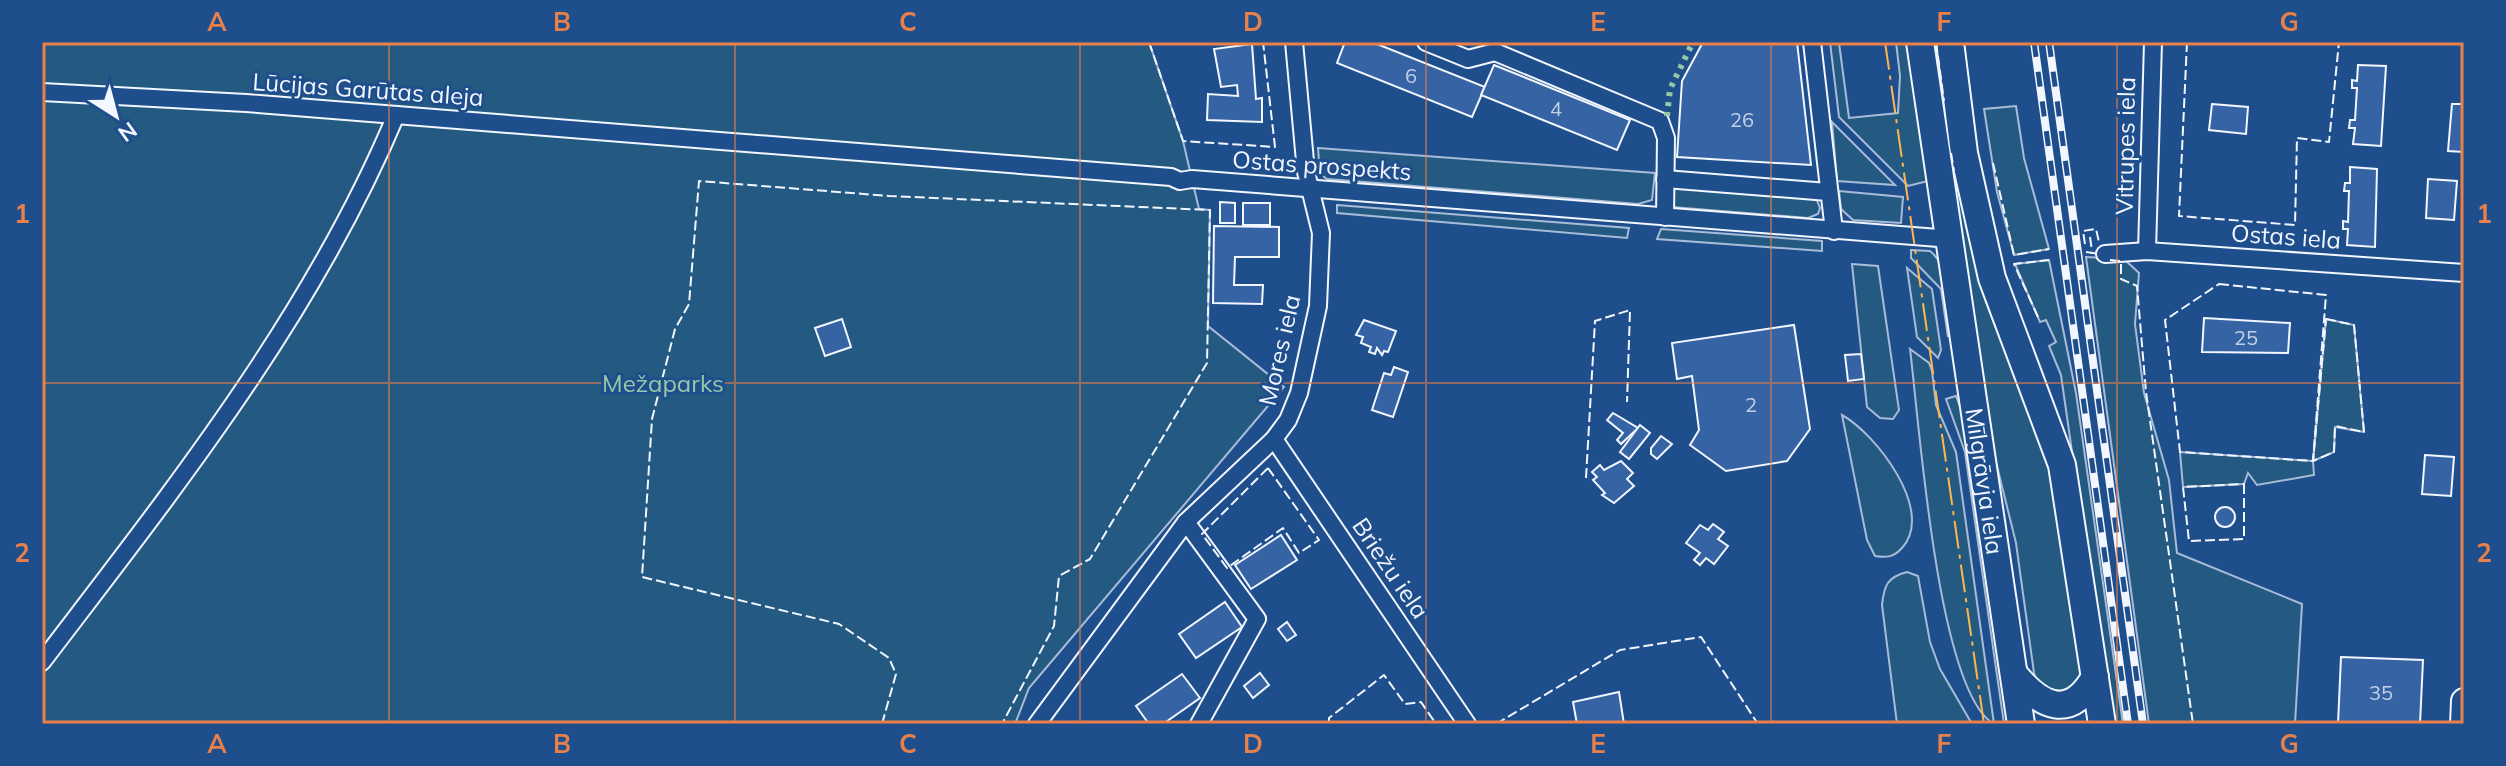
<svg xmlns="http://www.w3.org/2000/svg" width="2506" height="766" font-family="Mulish,sans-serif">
	<rect width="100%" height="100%" fill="#1f4e8c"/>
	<g fill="#245a82" stroke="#a8bbd7" stroke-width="2">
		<polygon points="42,42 1149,42 1183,141 1199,209 1210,210 1208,326 1284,387 1029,688 1015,724 42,724"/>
		<polygon points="1830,42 1839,43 1849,118 1898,113 1900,76 1896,42 1909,42 1928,181 1908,186 1839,117"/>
		<polygon points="2016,106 2024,158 2049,249 2014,255 1997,192 1984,109"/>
		<polygon points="1832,122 1895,185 1837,181"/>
		<polygon points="1318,148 1655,173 1652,200 1638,204 1327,179 1320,174"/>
		<polygon points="1677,186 1816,198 1820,208 1818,214 1808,218 1672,207 1670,193"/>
		<path d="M 1959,189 L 1985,299 L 2051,471 L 2082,671 C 2073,695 2058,694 2038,684 L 2034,673 L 2016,543 L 1996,462 L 1955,190 Z"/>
		<polygon points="1839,191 1903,197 1901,223 1853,220 1841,209"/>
		<polygon points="1337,205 1629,228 1627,238 1337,213"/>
		<polygon points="1661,229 1822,241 1822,251 1657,239"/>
		<path d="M 1911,250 L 1930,251 C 1953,269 1949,310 1948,337 L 1941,289 L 1911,258 Z"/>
		<polygon points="2086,257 2124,259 2139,273 2135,324 2144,393 2169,480 2177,553 2302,604 2295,724 2149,724"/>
		<polygon points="2049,260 2076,393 2123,724 2111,724 2061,375 2049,346 2056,342 2046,320 2040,322 2015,264"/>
		<polygon points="1852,264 1878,266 1899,410 1893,419 1880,418 1867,407"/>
		<polygon points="1907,268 1932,289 1941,350 1938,358 1917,337"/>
		<polygon points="2326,319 2354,325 2364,432 2335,427 2334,452 2313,461 2314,475 2257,485 2248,473 2244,484 2183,487 2180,452 2313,461"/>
		<path d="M 1910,349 L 1929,363 L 1932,371 L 1936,405 L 1956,452 L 1994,724 C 1937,692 1919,419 1910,349 Z"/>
		<polygon points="1956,396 1964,417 2010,724 2004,724 1965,452 1946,399"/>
		<path d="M 1842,415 C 1875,433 1936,511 1902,548 C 1894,557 1887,558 1875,556 L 1867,540 Z"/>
		<path d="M 1907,572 L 1918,576 L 1930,642 L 1940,669 L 1972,724 L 1897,724 L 1882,605 C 1884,586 1887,577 1907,572 Z"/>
	</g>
	<g fill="#3563a3" stroke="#f2f6ff" stroke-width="2">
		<polygon points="1345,42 1372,42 1485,87 1472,117 1337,63"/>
		<polygon points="1703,42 1797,42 1811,165 1677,157 1682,81"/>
		<polygon points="1252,44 1256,99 1262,98 1262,122 1207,120 1208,94 1238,96 1237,85 1221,87 1214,49"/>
		<polygon points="1494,65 1630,120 1617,150 1481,95"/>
		<polygon points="2358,65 2386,66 2381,146 2353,144 2355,128 2349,128 2350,120 2355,120 2357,88 2352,88 2352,80 2357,81"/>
		<polygon points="2212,104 2248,107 2246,134 2209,130"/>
		<polygon points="2452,104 2464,104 2464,152 2448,151"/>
		<polygon points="2350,167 2377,169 2375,247 2347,245 2348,229 2343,229 2343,221 2348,222 2349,191 2344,191 2345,183 2350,183"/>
		<polygon points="2428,179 2457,181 2454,220 2426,218"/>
		<polygon points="1220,202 1235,203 1235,223 1220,223"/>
		<rect x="1243" y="203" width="27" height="22"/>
		<polygon points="1214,226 1279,227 1279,257 1235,257 1234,285 1263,285 1262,304 1213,303"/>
		<polygon points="2204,318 2290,323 2288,353 2202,352"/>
		<polygon points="842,319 851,347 825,356 815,328"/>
		<polygon points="1364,320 1396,331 1388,352 1384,351 1382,355 1377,348 1375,354 1369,352 1371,347 1361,343 1363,337 1356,335"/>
		<polygon points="1794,325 1810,429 1787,461 1726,471 1690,445 1699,430 1692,376 1677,379 1672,343"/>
		<polygon points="1861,354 1864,379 1848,381 1845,355"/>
		<polygon points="1394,367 1408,372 1393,417 1372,410 1384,373 1391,375"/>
		<polygon points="1613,413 1638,428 1621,444 1617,440 1623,433 1607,420"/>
		<polygon points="1640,425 1650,433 1629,459 1620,452"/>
		<polygon points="1661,436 1672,444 1657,459 1651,454 1651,448"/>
		<polygon points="2425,455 2454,457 2451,496 2422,494"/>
		<polygon points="1621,461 1633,473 1627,479 1634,486 1614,503 1602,495 1605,493 1593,480 1597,477 1592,472 1600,465 1604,470"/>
		<circle cx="2225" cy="517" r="10"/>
		<polygon points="1713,524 1724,532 1718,539 1728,546 1714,564 1706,558 1700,565 1694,560 1700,553 1686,543 1700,525 1708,530"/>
		<polygon points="1281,535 1297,560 1251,589 1235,565"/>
		<polygon points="1225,602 1242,627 1196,658 1179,634"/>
		<polygon points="1287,622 1296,635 1287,641 1278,629"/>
		<polygon points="2341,657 2423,660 2420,724 2338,724"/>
		<polygon points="1260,673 1269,685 1253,698 1244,686"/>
		<polygon points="1182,674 1200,698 1163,724 1149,724 1136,706"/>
		<polygon points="1619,692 1624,724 1577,724 1573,702"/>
	</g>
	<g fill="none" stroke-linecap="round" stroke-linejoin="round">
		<g stroke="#f2f6ff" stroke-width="20">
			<g id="street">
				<polyline points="1426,42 1468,59 1495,52 1660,121 1666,138 1665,217"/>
				<polyline points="1812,42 1834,231"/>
				<polyline points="42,92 246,103 1171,177 1180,181 1192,179 1951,239"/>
				<polyline points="1665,179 1828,192"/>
				<polyline points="2147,251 2153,42"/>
				<polyline points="2105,254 2147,251 2464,273"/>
				<polyline points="1274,439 1467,724"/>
				<polyline points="1186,522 1257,619 1199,724"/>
				<path d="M 42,662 C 173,490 312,316 396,115"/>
				<polyline points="1037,724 1186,522 1274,439 1288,420 1299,393 1318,306 1321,233 1306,172 1294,42"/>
			</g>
		</g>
		<g stroke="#f2f6ff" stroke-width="28">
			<polyline id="secondary" points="2463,724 2464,701"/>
		</g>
		<g stroke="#f2f6ff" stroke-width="30">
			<g id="primary">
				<path id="s1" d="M 1920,42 L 2021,724"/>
				<polyline points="1950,42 1964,153 1992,278 2062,465 2102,724"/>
				<path d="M 2014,674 C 2041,707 2070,721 2095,677"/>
			</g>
		</g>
		<use href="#street" stroke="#1f4e8c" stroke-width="16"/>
		<use href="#secondary" stroke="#1f4e8c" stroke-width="24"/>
		<use href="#primary" stroke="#1f4e8c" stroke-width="26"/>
		<g stroke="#f2f6ff" stroke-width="8">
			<g id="rail">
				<polyline points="2034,42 2128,724"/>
				<polyline points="2049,42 2143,724"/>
			</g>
		</g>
		<use href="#rail" stroke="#1f4e8c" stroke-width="5" stroke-dasharray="15" stroke-linecap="butt"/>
		<polyline stroke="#97c8a6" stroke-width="6" stroke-dasharray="4 6" stroke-linecap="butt" points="1667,116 1670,89 1691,46"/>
		<g stroke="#f2f6ff" stroke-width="2" stroke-dasharray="10 4" stroke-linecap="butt">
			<polyline points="1149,42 1183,141 1275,147 1263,42"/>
			<polyline points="1936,42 1944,101"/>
			<polyline points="2187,42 2179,216 2295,225 2297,138 2329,142 2339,42"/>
			<polyline points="1951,153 1954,171"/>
			<polyline points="1993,163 2014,255 2049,249"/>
			<polyline points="2090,237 2092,251"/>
			<polyline points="2085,244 2083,231 2096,229 2099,242"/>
			<polyline points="2086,252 2100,254"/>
			<polyline points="2110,260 2121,261 2121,279 2137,286 2146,392 2193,724"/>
			<polygon points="2219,284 2326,295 2313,461 2180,452 2165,320"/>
			<polyline points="2038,317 2014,264 2049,260"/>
			<polygon points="2326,319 2354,325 2364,432 2335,426 2334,452 2313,461"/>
			<polygon points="1268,468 1319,540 1299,553 1283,528 1227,568 1202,534"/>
			<polyline points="1586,478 1595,321 1630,310 1627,402"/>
			<polygon points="2244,484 2244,539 2189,541 2183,487"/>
			<polyline points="882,724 896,674 889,658 839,624 642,577 652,419 675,329 689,304 699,181 889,196 1210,210 1207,363 1090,559 1059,576 1054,626 1002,724"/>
			<polyline points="1329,724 1329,718 1384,675 1405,704 1421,702 1436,724"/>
			<polyline points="1496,724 1620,650 1701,637 1758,724"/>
		</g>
		<polyline stroke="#ffb74d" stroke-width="2" stroke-dasharray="28 6 4 6" stroke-linecap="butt" points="1885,42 1984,724"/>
	</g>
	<path fill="none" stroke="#ea8049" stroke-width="2" stroke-opacity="0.55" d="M 389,42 L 389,724M 735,42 L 735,724M 1080,42 L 1080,724M 1426,42 L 1426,724M 1771,42 L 1771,724M 2117,42 L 2117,724M 42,383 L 2464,383"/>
	<g text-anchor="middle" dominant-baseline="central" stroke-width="6" stroke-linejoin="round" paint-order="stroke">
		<g font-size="20" fill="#c3d1e8">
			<text x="1411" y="75">6</text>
			<text x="1556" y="108">4</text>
			<text x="1742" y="119">26</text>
			<text x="2246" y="337">25</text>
			<text x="1751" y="404">2</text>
			<text x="2381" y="692">35</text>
		</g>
		<g font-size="24" fill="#f2f6ff" stroke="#1f4e8c">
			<text transform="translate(368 89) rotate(4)">Lūcijas Garūtas aleja</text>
			<text transform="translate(2125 146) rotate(-89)">Vitrupes iela</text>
			<text transform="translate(1322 165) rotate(4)">Ostas prospekts</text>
			<text transform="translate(2286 236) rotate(4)">Ostas iela</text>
			<text transform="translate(1279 350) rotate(-77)">Mores iela</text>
			<text stroke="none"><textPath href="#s1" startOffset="444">Mīlgrāvja iela</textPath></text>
			<text transform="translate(1391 568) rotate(56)">Briežu iela</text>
		</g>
		<g font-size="24" fill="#97c8a6" stroke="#1f4e8c">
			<text x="663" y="383">Mežaparks</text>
		</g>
	</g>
	<rect width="2506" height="766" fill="none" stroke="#1f4e8c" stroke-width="88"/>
	<g transform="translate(116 116) rotate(144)" stroke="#1f4e8c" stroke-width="6" paint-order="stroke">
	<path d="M0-6L14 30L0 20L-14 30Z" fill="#f2f6ff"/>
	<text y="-12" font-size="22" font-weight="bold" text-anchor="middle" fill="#f2f6ff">N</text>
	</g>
	<rect x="44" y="44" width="2418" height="678" fill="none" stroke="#ea8049" stroke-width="3"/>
	<g font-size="26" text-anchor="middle" font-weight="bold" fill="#ea8049">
		<text x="217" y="31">A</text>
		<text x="562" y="31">B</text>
		<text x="908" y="31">C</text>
		<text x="1253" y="31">D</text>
		<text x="1598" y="31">E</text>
		<text x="1944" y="31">F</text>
		<text x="2289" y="31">G</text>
		<text x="22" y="223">1</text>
		<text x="2484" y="223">1</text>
		<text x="22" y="562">2</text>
		<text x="2484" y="562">2</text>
		<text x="217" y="753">A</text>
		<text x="562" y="753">B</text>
		<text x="908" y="753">C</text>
		<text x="1253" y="753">D</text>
		<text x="1598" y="753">E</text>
		<text x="1944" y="753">F</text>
		<text x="2289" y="753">G</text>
	</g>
</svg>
